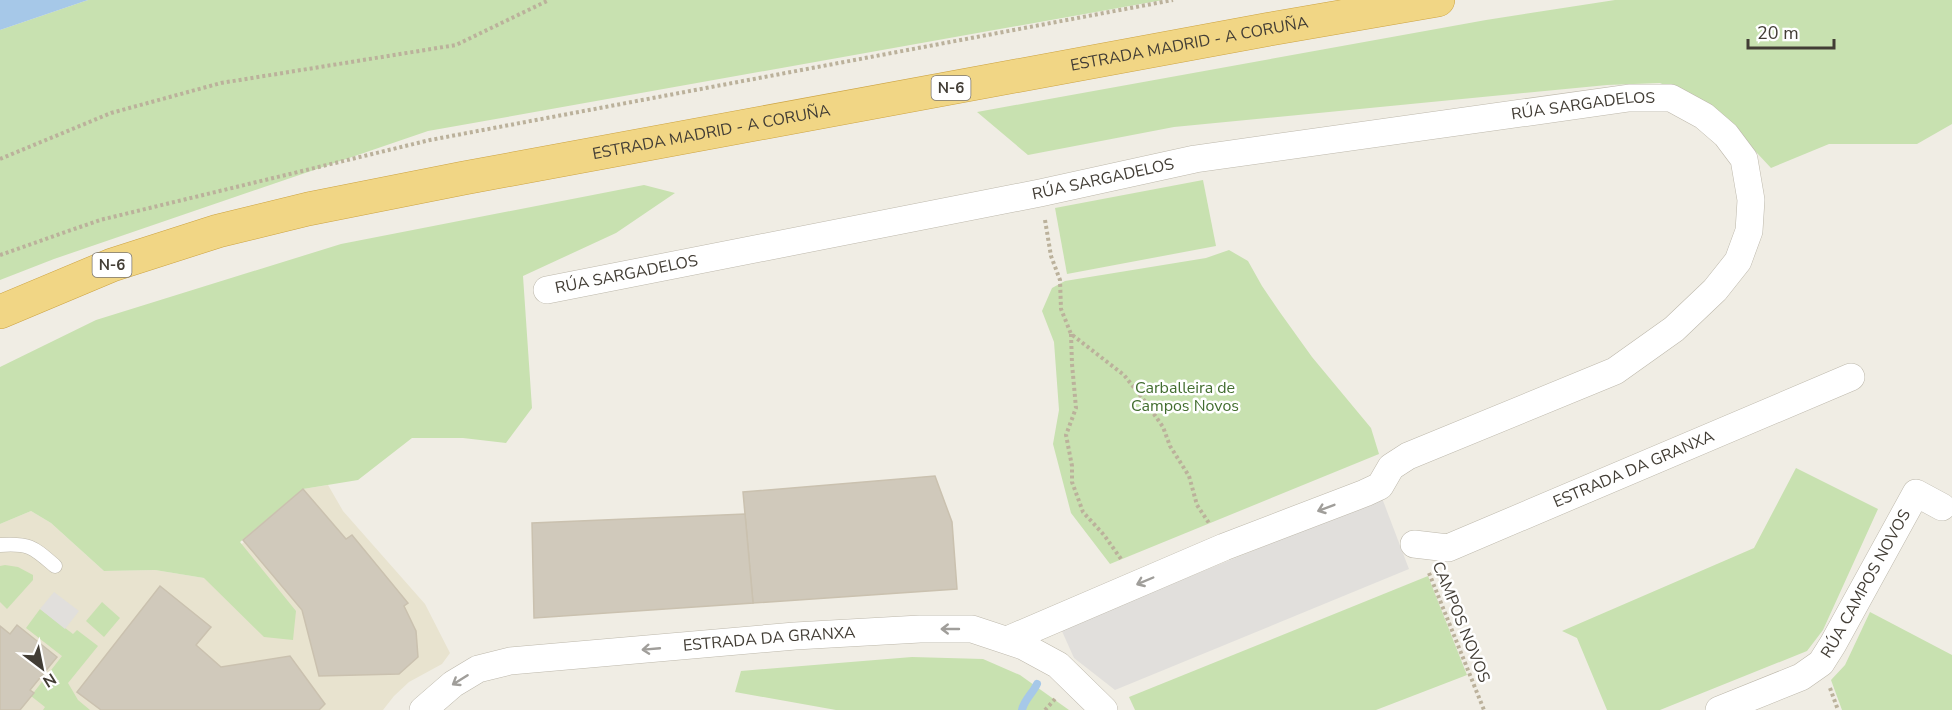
<svg xmlns="http://www.w3.org/2000/svg" width="1952" height="710" font-family="'Nunito Sans',sans-serif">
	<rect width="100%" height="100%" fill="#f0ede4"/>
	<polygon fill="#e8e3cf" points="328,485 343,511 425,604 450,653 442,664 409,682 394,696 383,710 0,710 0,524 31,511 51,523 104,571 155,570 204,578 303,489"/>
	<g fill="#c8e1b0">
		<polygon points="88,0 1163,0 428,131 54,259 0,280 0,30"/>
		<polygon points="1615,0 1952,0 1952,124 1917,144 1829,144 1771,168 1715,108 1660,83 1607,85 1174,127 1028,155 977,112 1486,20"/>
		<polygon points="1203,180 1216,246 1067,274 1055,208"/>
		<polygon points="644,185 675,193 616,233 523,276 532,408 506,443 463,438 412,438 358,480 303,489 240,542 296,611 293,640 264,637 204,578 155,570 104,571 51,523 31,511 0,524 0,367 96,320 341,244"/>
		<polygon points="1229,250 1248,261 1262,286 1279,311 1312,357 1371,428 1379,454 1110,564 1071,513 1053,444 1059,410 1054,342 1042,311 1052,288 1065,281 1206,258"/>
		<polygon points="1796,468 1878,509 1823,630 1807,651 1660,710 1607,710 1577,638 1562,631 1754,548"/>
		<polygon points="5,565 18,567 33,575 33,580 7,609 0,602 0,566"/>
		<polygon points="1428,576 1467,675 1376,710 1135,710 1129,697"/>
		<polygon points="102,602 120,618 104,637 86,621"/>
		<polygon points="40,609 73,634 77,630 98,646 68,683 78,700 90,710 43,710 45,707 31,696 62,656 26,628"/>
		<polygon points="1870,612 1952,655 1952,710 1842,710 1831,680 1845,665"/>
		<polygon points="912,657 983,659 1020,675 1069,710 836,710 735,692 741,671"/>
	</g>
	<g fill="#e1dfdc">
		<polygon points="1382,498 1409,569 1115,690 1074,658 1061,629"/>
		<polygon points="54,592 79,611 65,629 40,609"/>
	</g>
	<polygon fill="#a6c8e8" points="0,0 88,0 0,30"/>
	<g fill="none" stroke-linecap="round" stroke-linejoin="round">
		<path stroke="#a6c8e8" stroke-width="8" d="M 1022,710 C 1024,700 1033,693 1037,684"/>
	</g>
	<g fill="#d0c9bb" stroke="#cac1af" stroke-width="1.5">
		<polygon points="935,476 952,522 957,589 753,603 743,492"/>
		<polygon points="303,489 346,539 352,535 408,603 404,606 416,631 418,657 399,674 319,676 302,610 243,540"/>
		<polygon points="745,514 753,603 534,618 532,523"/>
		<polygon points="160,586 211,627 196,645 221,667 290,656 325,704 319,710 101,710 77,692"/>
		<polygon points="17,625 57,657 30,690 34,693 20,710 0,710 0,626 10,634"/>
	</g>
	<g fill="none" stroke-linecap="round" stroke-linejoin="round">
		<g stroke="#bdb8ab" stroke-width="15">
			<path id="service" d="M 0,545 C 30,543 33,547 55,566"/>
		</g>
		<g stroke="#bdb8ab" stroke-width="28">
			<g id="minor">
				<path id="s1" d="M 547,290 L 1040,193 L 1195,159 L 1629,98 L 1671,98 L 1704,116 L 1726,135 L 1744,159 L 1751,200 L 1749,231 L 1738,261 L 1715,290 L 1674,329 L 1615,371 L 1408,456 L 1391,467 L 1380,486 L 1365,493 L 1224,547 L 1007,640"/>
				<path id="s2" d="M 1414,544 L 1448,548 L 1851,377"/>
				<path id="s3" d="M 423,710 L 453,684 L 478,669 L 510,661 L 795,636 L 920,629 L 972,629 L 1023,646 L 1058,665 L 1104,710"/>
				<path id="s4" d="M 1719,710 L 1801,677 L 1821,663 L 1833,644 L 1916,493 L 1942,507"/>
			</g>
		</g>
		<g stroke="#cca342" stroke-width="34">
			<g id="trunk">
				<path id="s5" d="M 0,312 L 112,265 L 218,231 L 308,209 L 464,178 L 1270,29 L 1438,0"/>
			</g>
		</g>
		<g stroke="#bbb19b" stroke-width="4" stroke-dasharray="3 3" stroke-linecap="butt">
			<polyline points="0,159 111,113 221,83 456,45 549,0"/>
			<polyline points="1045,220 1051,256 1060,280 1061,309 1071,334 1124,375 1147,404 1163,427 1170,446 1189,476 1197,505 1209,523"/>
			<polyline points="0,255 100,220 430,140 1173,0"/>
			<polyline points="1071,334 1072,364 1076,408 1066,435 1072,466 1072,482 1083,512 1104,535 1121,559"/>
			<polyline points="1429,573 1484,710"/>
			<polyline points="1830,688 1838,710"/>
			<polyline points="1045,710 1055,699"/>
		</g>
		<use href="#service" stroke="#fff" stroke-width="14"/>
		<use href="#minor" stroke="#fff" stroke-width="27"/>
		<use href="#trunk" stroke="#f1d685" stroke-width="33"/>
	</g>
	<defs><path id="oneway-shaft" d="M-6 0H5M1.5-3L5.5 0L1.5 3" fill="none" stroke-width="1.6" stroke-linecap="round" stroke-linejoin="round" transform="scale(1.5)"/></defs>
	<g stroke="#a09e9a">
		<use href="#oneway-shaft" transform="translate(1326 508) rotate(159)"/>
		<use href="#oneway-shaft" transform="translate(1145 581) rotate(157)"/>
		<use href="#oneway-shaft" transform="translate(950 629) rotate(-180)"/>
		<use href="#oneway-shaft" transform="translate(651 649) rotate(175)"/>
		<use href="#oneway-shaft" transform="translate(460 680) rotate(148)"/>
	</g>
	<g text-anchor="middle" dominant-baseline="central" stroke-width="5" stroke-linejoin="round" paint-order="stroke">
		<g fill="#fff" stroke="#7b7772" stroke-width="1.5">
			<rect x="931.5" y="76" width="39" height="24" rx="4.5"/>
			<rect x="92.5" y="253" width="39" height="24" rx="4.5"/>
		</g>
		<g font-size="15" font-weight="bold" fill="#423d35">
			<text x="951" y="88">N-6</text>
			<text x="112" y="265">N-6</text>
		</g>
		<g font-size="16" fill="#423d35" stroke="#fff">
			<text stroke="none"><textPath href="#s5" startOffset="1222">ESTRADA MADRID - A CORUÑA</textPath></text>
			<text stroke="none"><textPath href="#s1" startOffset="1053">RÚA SARGADELOS</textPath></text>
			<text stroke="none"><textPath href="#s5" startOffset="736">ESTRADA MADRID - A CORUÑA</textPath></text>
			<text stroke="none"><textPath href="#s1" startOffset="567">RÚA SARGADELOS</textPath></text>
			<text stroke="none"><textPath href="#s1" startOffset="81">RÚA SARGADELOS</textPath></text>
			<text stroke="none"><textPath href="#s2" startOffset="236">ESTRADA DA GRANXA</textPath></text>
			<text stroke="none"><textPath href="#s4" startOffset="204">RÚA CAMPOS NOVOS</textPath></text>
			<text transform="translate(1461 622) rotate(68)">CAMPOS NOVOS</text>
			<text stroke="none"><textPath href="#s3" startOffset="362">ESTRADA DA GRANXA</textPath></text>
		</g>
		<g font-size="16" fill="#426d2f" stroke="#fff">
			<text x="1185" y="388">Carballeira de<tspan x="1185" dy="18">Campos Novos</tspan></text>
		</g>
	</g>
	<g transform="translate(42 668) rotate(148)" stroke="#ffffff" stroke-width="4.5" paint-order="stroke">
	<path d="M0-4.5L10 22L0 15L-10 22Z" fill="#423d35"/>
	<text y="-9" font-size="16" font-weight="bold" text-anchor="middle" fill="#423d35">N</text>
	</g>
	<path d="M1748 39v9h86v-9" fill="none" stroke="#423d35" stroke-width="3"/>
	<text x="1757" y="39" font-size="18" fill="#423d35" stroke="#ffffff" stroke-width="4.5" paint-order="stroke">20 m</text>
</svg>
